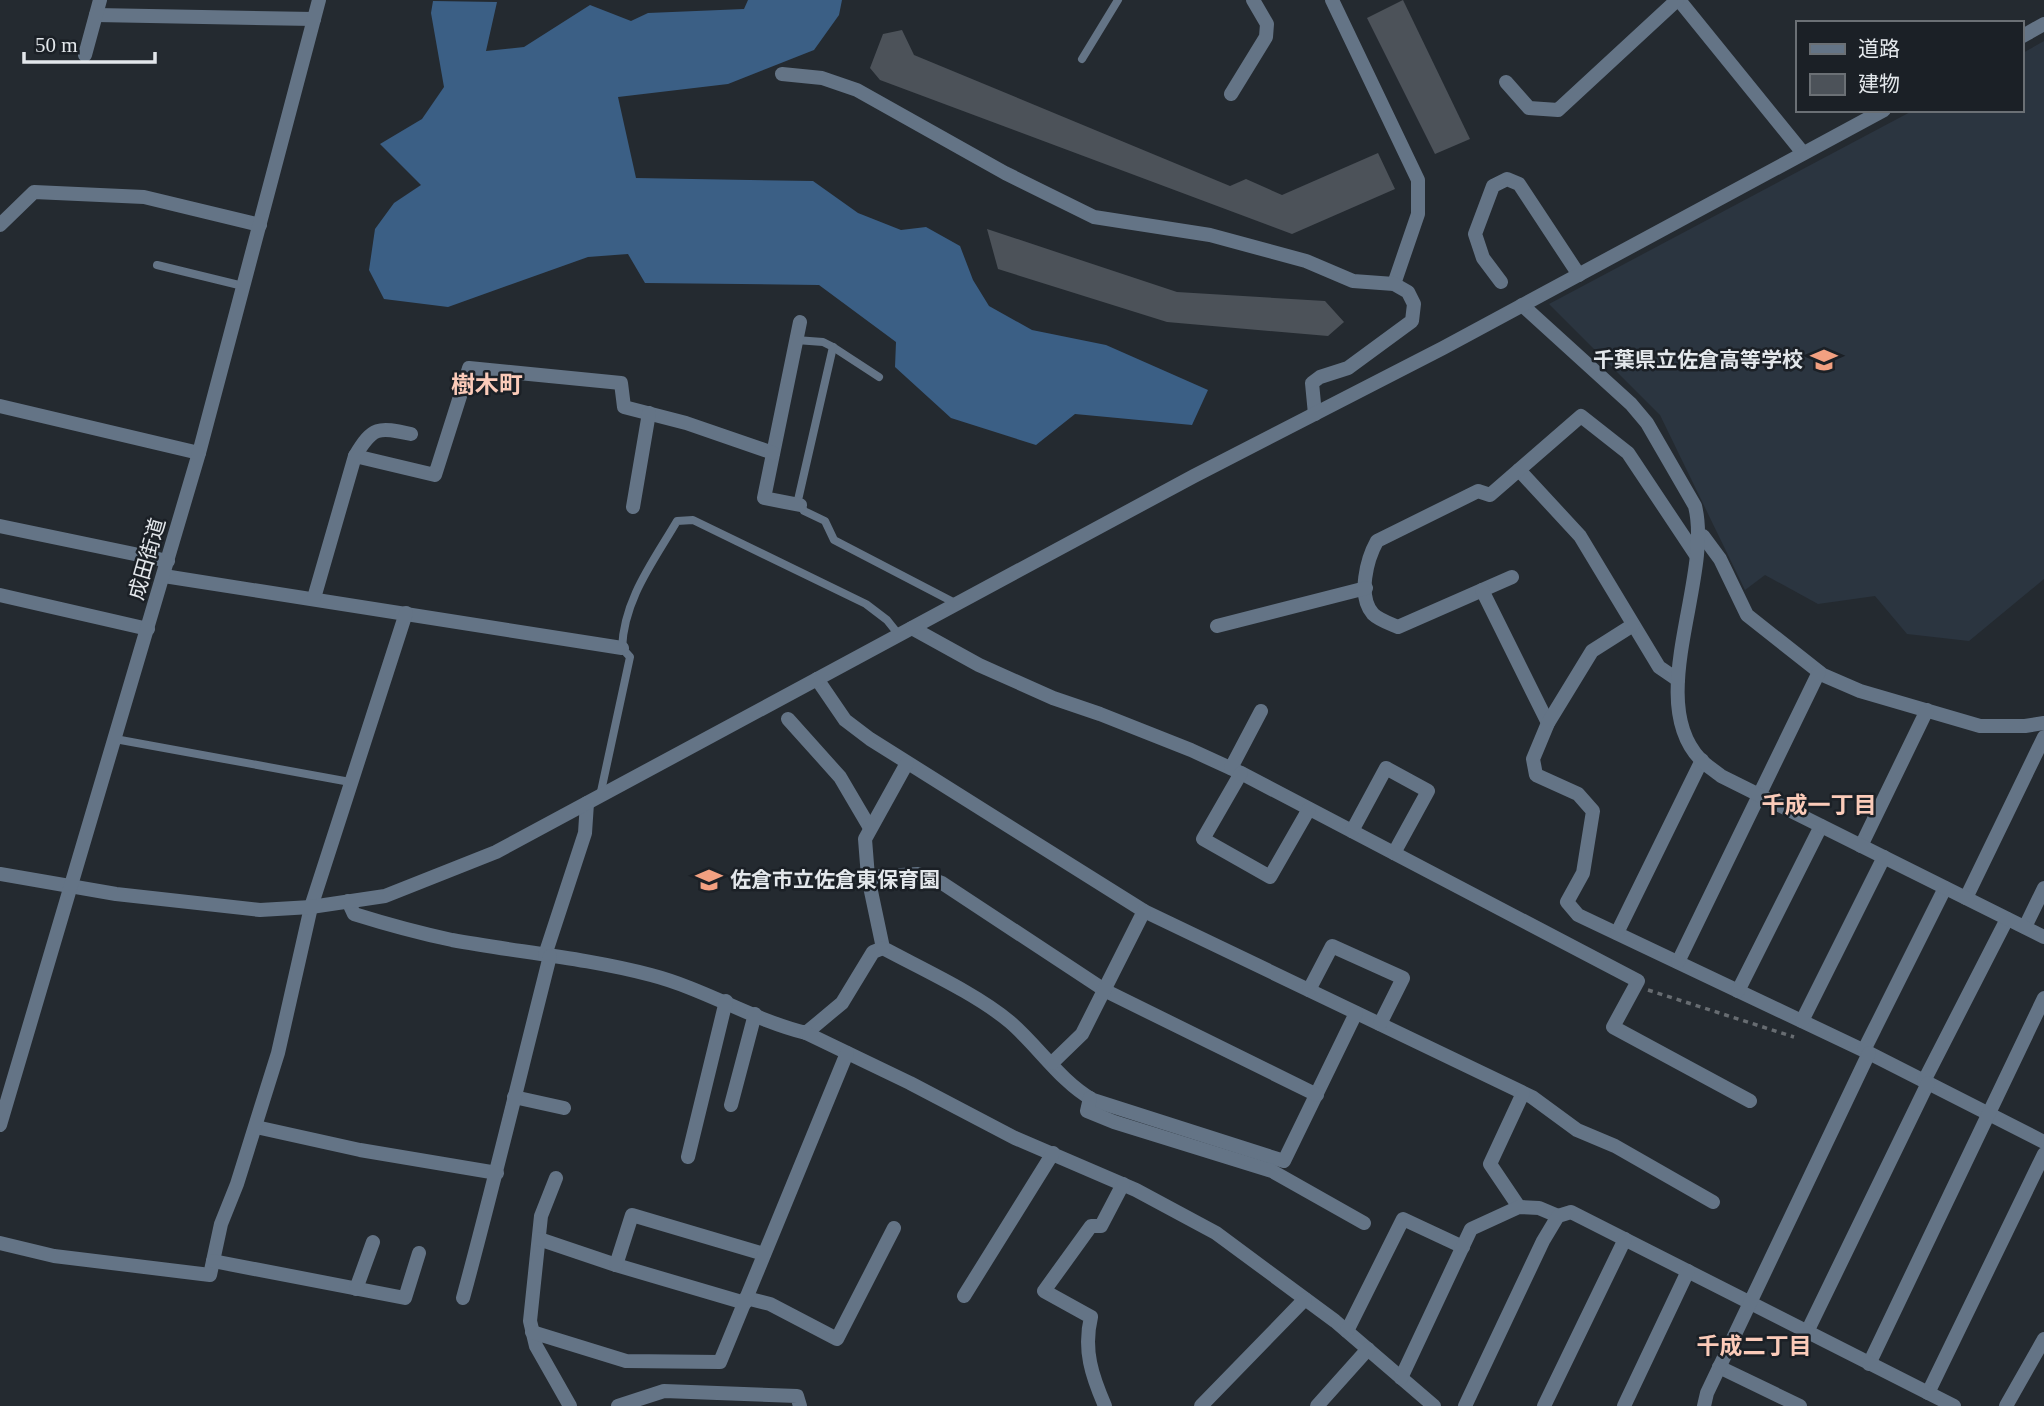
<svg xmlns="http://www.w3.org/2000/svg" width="2044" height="1406" font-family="'Times New Roman','Noto Sans JP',serif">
	<rect width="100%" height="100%" fill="#242a30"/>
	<polygon fill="#2b3540" points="2044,41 2044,579 1969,641 1907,634 1875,596 1818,604 1765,575 1745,590 1660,415 1549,304 1914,110 2021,110 2021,54"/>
	<polygon fill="#3b5f85" points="748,0 842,0 839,15 814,50 728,84 618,97 636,178 813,181 858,213 901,230 926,227 960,246 973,280 989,306 1032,330 1106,345 1208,390 1192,425 1075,414 1036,445 951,418 895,367 896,342 819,285 645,283 628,254 588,257 448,307 384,299 369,270 375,229 394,203 421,185 380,144 422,119 444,87 431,13 433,1 497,2 486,51 524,47 590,5 631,21 648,13 744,9"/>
	<g fill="#4c5259">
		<polygon points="1403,0 1470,139 1435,154 1367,18"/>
		<polygon points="902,30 914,55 1230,186 1246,179 1282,195 1378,153 1395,189 1292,234 880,80 870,68 883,34"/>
		<polygon points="987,229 1177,292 1325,301 1344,322 1328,336 1167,322 998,269"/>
	</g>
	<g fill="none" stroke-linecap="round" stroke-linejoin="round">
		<polyline stroke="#676c71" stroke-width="3.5" stroke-dasharray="5 5" stroke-linecap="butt" points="1648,990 1794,1037"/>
		<g stroke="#647486" stroke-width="8">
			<polyline points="1082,59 1118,0"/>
			<polyline points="157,265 243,286"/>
			<polyline points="796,340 823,342 833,347 879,377"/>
			<polyline points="833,347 798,500 804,511 825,521 834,540 957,604"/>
			<polyline points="115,739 350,782"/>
			<path d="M 600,796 L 630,657 L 622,648 C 624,599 653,562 677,521 L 693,520 L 866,604 L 887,620 L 899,635"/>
		</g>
		<g stroke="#647486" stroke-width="14">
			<polyline points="1332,0 1418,180 1418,214 1394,284"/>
			<polyline points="1679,0 1803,153"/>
			<polyline points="96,15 314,19"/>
			<polyline points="85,55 100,0"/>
			<polyline points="782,74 822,78 857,90 1005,173 1094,217 1210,235 1306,261 1353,281 1394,284 1408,292 1414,304 1412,321 1348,368 1320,377 1312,383 1315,414"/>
			<polyline points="1506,82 1529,108 1558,110 1677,0"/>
			<polyline points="1231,94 1266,37 1267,24 1253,0"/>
			<polyline points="0,225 34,192 144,197 260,225"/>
			<polyline points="1501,282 1483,258 1475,234 1493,186 1507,179 1519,184 1579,275"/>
			<polyline points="800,322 764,498 800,505"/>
			<polyline points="0,406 199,453"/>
			<polyline points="355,456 435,475 469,368 621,383 624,407 686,423 773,453"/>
			<polyline points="1519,470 1580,536 1659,667 1678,680"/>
			<polyline points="633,507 649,413"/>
			<polyline points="0,526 168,561"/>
			<polyline points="1697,538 1703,536 1720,559 1747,615 1823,675 1860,691 1980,726 2025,726 2044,723"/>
			<polyline points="164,576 622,648"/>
			<path d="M 1512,577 L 1398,627 C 1391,624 1379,620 1373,614 C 1357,596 1367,559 1377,541 L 1478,491 L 1490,495 L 1581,416 L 1628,453 L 1696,555"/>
			<polyline points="1482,590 1548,723"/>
			<polyline points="0,595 148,629"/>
			<path d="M 314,598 L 355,456 C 373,426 378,427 411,434"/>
			<polyline points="1633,625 1592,651 1548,723 1533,759 1536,775 1578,794 1593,811 1583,873 1567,902 1578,915 1869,1053 2044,1142"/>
			<polyline points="1217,626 1366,588"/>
			<polyline points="912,628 979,665 1053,698 1100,714 1191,750 1241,773 1638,981 1613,1027 1750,1101"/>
			<polyline points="817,679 845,720 870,739 1144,911 1532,1097 1577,1130 1615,1146 1713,1202"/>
			<polyline points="788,719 840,777 870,828"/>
			<path d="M 907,763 L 865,839 L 868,877 L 883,948 C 922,969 977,994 1010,1022 C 1039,1047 1060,1081 1093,1100 L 1284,1161 L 1356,1013"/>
			<polyline points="1231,768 1261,711"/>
			<polyline points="1241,773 1203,839 1270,877 1309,809"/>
			<polyline points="1352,831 1386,768 1428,791 1394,853"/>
			<polyline points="1861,846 1927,710"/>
			<polyline points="868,877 918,874 942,883 1106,991 1317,1095"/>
			<polyline points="1966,898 2044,737"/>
			<path d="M 348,901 L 354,914 C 386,924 419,933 452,940 C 518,952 586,958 651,975 C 705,989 753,1020 806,1033 L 842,1003 L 873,952 L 883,948"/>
			<polyline points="2025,927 2044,888"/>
			<polyline points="1617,933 1702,760"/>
			<polyline points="545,955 585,833 587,803"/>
			<polyline points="1678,962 1819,672"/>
			<polyline points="1309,990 1332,946 1403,978 1380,1024"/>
			<polyline points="1738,991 1821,826"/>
			<polyline points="1802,1021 1884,857"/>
			<polyline points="806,1033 910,1083 1015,1138 1136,1190 1216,1233 1335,1321 1434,1406"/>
			<polyline points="1864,1050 1945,888"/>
			<polyline points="1052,1063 1082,1034 1144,911"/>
			<polyline points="1924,1081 2007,919"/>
			<polyline points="514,1097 564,1108"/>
			<polyline points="1090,1098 1087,1111 1114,1122 1272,1171 1364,1223"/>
			<polyline points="731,1105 755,1014"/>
			<polyline points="256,1127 360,1150 497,1173"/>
			<polyline points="688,1157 726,1001"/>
			<polyline points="556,1178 541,1216 530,1321 536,1346 570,1406"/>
			<polyline points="1519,1207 1490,1164 1523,1093"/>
			<polyline points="539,1239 616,1265 745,1303"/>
			<polyline points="0,1243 54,1256 210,1275 221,1224 237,1184 278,1053 311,907 406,613"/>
			<polyline points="213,1261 405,1298 419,1253"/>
			<polyline points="616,1265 632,1215 764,1254"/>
			<polyline points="356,1289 373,1242"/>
			<polyline points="964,1296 1053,1153"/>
			<path d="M 463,1298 C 494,1184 521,1070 550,956"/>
			<polyline points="746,1298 770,1304 837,1339 894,1228"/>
			<polyline points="1347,1331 1403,1219 1463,1247"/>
			<polyline points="532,1332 626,1361 720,1362 847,1053"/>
			<polyline points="1807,1332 1928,1083"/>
			<polyline points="1869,1364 2044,998"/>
			<polyline points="1719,1367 1800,1406"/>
			<polyline points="1401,1378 1471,1229 1519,1207 1539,1208 1558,1216"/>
			<polyline points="1928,1393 2044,1154"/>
			<polyline points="618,1406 664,1391 797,1396 800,1406"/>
			<path d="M 1105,1406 C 1092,1376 1083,1350 1091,1317 L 1044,1291 L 1091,1226 L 1101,1226 L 1123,1184"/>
			<polyline points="1201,1406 1305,1299"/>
			<polyline points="1317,1406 1368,1349"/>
			<polyline points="1465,1406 1543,1241 1558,1216 1571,1212 1954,1406"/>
			<polyline points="1544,1406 1625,1239"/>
			<polyline points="1624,1406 1688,1271"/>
			<polyline points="1704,1406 1707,1393 1869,1053"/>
		</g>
		<g stroke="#647486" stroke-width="14">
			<polyline points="2021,37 2044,24"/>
			<path d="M 1522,305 L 1631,404 L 1647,423 L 1695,506 C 1713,578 1644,700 1700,759 C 1705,765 1714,770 1721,776 L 2044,937"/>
			<polyline points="0,874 116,894 260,910 311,907 385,896 496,852 1194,476 1443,348 1884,110"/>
			<polyline points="0,1125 199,453 319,0"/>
			<polyline points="2006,1406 2044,1339"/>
		</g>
	</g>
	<defs>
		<g id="school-bare" transform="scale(2.1)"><path d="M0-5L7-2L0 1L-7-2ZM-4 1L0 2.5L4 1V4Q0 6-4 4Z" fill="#f2a081" stroke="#1b2026" stroke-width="2.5" paint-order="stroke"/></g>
	</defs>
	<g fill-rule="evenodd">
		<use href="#school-bare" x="1824" y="360"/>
		<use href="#school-bare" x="709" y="880"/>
	</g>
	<g text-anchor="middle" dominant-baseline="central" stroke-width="5" stroke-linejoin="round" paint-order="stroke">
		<g font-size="21" font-weight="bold" fill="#e3e7eb" stroke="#1b2026" text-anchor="end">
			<text x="1803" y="360">千葉県立佐倉高等学校</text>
			<text x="730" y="880" text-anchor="start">佐倉市立佐倉東保育園</text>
		</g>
		<g font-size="21" fill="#e3e7eb" stroke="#1b2026">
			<text transform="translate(147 559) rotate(-74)">成田街道</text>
		</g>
		<g font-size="23" font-weight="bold" fill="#fbcbb9" stroke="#1b2026">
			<text x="1819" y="805">千成一丁目</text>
			<text x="1754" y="1346">千成二丁目</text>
		</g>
		<g font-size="24" font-weight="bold" fill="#fbcbb9" stroke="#1b2026">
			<text x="487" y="385">樹木町</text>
		</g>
	</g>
	<rect x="1796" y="21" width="228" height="91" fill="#1b2026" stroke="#6b7075" stroke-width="2"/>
	<rect x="1810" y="44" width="35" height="10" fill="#647486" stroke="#6b7075" stroke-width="2"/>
	<text x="1858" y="56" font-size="21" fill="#e3e7eb">道路</text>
	<rect x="1810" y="74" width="35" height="21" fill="#4c5259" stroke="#6b7075" stroke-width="2"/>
	<text x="1858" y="91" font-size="21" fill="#e3e7eb">建物</text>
	<path d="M24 52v10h131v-10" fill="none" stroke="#e3e7eb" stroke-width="3.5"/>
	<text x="35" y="52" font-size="21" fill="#e3e7eb" stroke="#1b2026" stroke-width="5" paint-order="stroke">50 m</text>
</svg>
